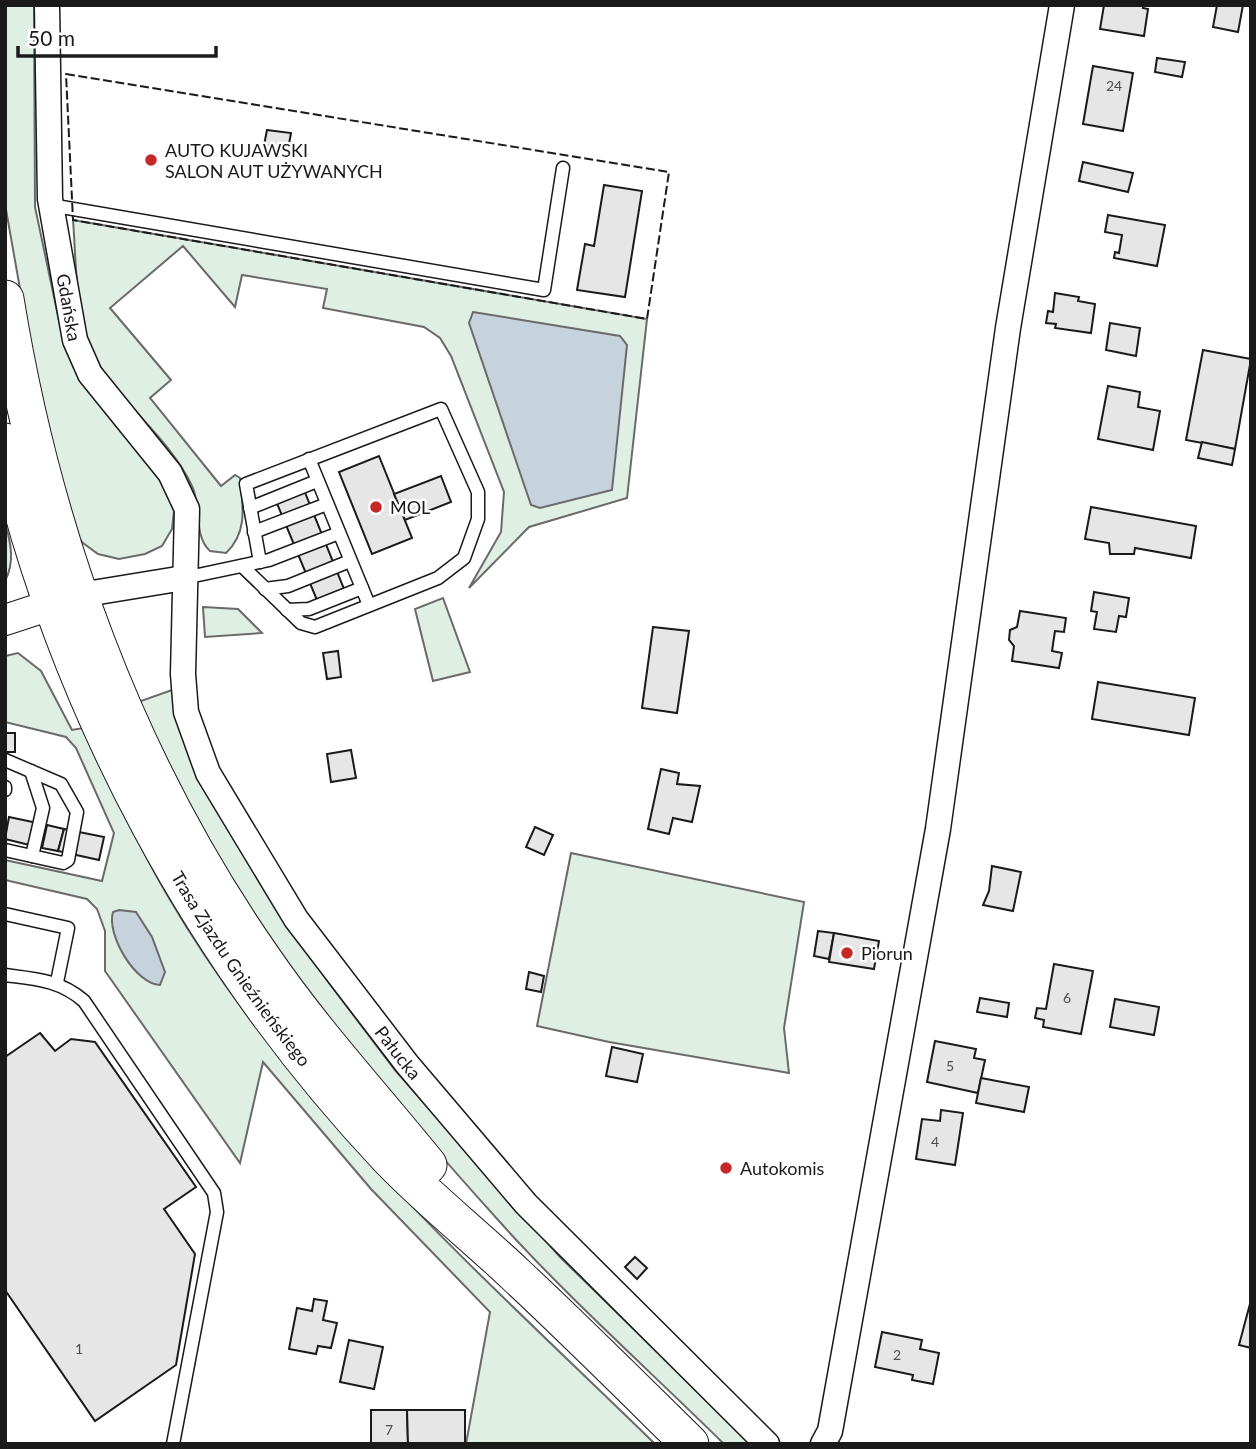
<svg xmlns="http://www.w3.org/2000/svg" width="1256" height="1449" font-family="Lato,sans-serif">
	<rect width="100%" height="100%" fill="#fff"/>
	<g fill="#e0efe3" stroke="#6a6a6a" stroke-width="2">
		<polygon points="5,5 34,5 35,207 62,335 75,369 165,487 174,511 172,529 162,546 145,554 119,559 98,554 83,543 72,529 48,447 5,204"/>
		<path d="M 73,220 L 647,319 L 627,498 L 529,527 L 469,588 L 501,532 L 504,492 L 451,356 L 440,338 L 424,327 L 323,308 L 327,289 L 242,275 L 235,307 L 183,246 L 110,308 L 171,380 L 150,398 L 221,486 L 235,475 L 240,478 C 243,506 248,532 226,553 L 210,551 C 193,536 202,506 192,486 C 172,443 130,411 103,371 C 74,329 77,270 73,220 Z"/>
		<path d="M 5,523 C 11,543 15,562 5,581 Z"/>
		<polygon points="443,598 470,672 433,681 415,609"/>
		<polygon points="203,607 238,609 262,633 205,637"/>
		<path d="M 18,653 L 41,671 L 72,730 L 83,728 C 110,783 135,840 166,893 C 290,1107 480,1273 655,1444 L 466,1444 L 490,1312 L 371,1189 L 263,1062 L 240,1163 L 105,971 L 105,931 L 97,909 L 87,899 L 5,880 L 5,860 L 102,881 L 114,833 L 76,748 L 66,737 L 5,722 L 5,656 Z"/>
		<path d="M 172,690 L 280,911 L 329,983 L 395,1070 L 560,1257 L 751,1444 L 724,1444 C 649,1370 569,1299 499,1221 C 397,1108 296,988 217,857 C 188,807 163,755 138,702 Z"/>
		<polygon points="571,853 804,902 784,1028 789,1073 609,1042 537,1026"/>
	</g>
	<g fill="#c6d2dc" stroke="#6a6a6a" stroke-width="2">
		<polygon points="473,312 620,336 627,345 612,490 540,508 531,505 469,323"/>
		<path d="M 119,910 L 136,912 L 152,937 L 165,972 L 160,985 C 135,984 106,934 113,912 Z"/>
	</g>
	<g fill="#e6e6e6" stroke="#1a1a1a" stroke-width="2">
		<polygon points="1104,5 1144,5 1143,8 1148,9 1144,36 1100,29"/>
		<polygon points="1217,5 1243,5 1238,32 1213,27"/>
		<polygon points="1157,58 1185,62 1182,77 1155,72"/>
		<polygon points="1093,66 1133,73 1123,131 1083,124"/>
		<polygon points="267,130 291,133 288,149 264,145"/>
		<polygon points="1083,162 1133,173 1128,192 1079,181"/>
		<polygon points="604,185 642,191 625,297 577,290 585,244 594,246"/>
		<polygon points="1108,215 1165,225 1157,266 1114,258 1115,252 1119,253 1122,235 1105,232"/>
		<polygon points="1055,293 1079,297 1078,301 1095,304 1091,333 1055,328 1056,324 1046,323 1048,311 1053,312"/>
		<polygon points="1110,323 1140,328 1136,356 1106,350"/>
		<polygon points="1203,350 1251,359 1235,449 1186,440"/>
		<polygon points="1108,386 1140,392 1138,407 1160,411 1153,450 1098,439"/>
		<polygon points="1202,442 1235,449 1232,465 1198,458"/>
		<polygon points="379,456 412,538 372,554 339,472"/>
		<polygon points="441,476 451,502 405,520 394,494"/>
		<polygon points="304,490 346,594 319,605 276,501"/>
		<polygon points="1091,507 1196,526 1191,558 1135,548 1134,554 1110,554 1109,543 1085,539"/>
		<polygon points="1094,592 1129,598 1126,617 1119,616 1116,632 1094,629 1097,612 1091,611"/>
		<polygon points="1020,611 1066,618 1064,632 1055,631 1052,651 1062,653 1059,668 1012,661 1014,646 1009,640 1010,630 1017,627"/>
		<polygon points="653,627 689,631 677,713 642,708"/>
		<polygon points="338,651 341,677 327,679 323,653"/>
		<polygon points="1098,682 1195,698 1189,735 1092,719"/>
		<rect x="5" y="733" width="10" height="19"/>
		<polygon points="351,750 356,778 331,782 327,754"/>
		<polygon points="661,769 679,773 677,784 700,786 692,822 673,818 669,834 648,829"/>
		<polygon points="9,817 47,825 42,848 5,839"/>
		<polygon points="47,825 64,829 58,851 42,848"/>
		<polygon points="535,827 553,835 544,855 526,847"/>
		<polygon points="64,829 104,837 99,860 58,851"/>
		<polygon points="992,866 1021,872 1013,911 983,905 989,891"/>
		<polygon points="818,931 834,933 829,959 814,956"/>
		<polygon points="834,933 879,941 874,969 829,962"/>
		<polygon points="1054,964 1093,971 1081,1034 1043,1027 1044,1020 1035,1018 1037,1008 1046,1009"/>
		<polygon points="529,972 544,976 541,992 526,989"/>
		<polygon points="980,998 1009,1003 1007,1017 977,1012"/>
		<polygon points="1115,999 1159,1007 1154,1035 1110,1027"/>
		<polygon points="40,1033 55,1051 71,1039 95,1042 196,1187 164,1209 195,1254 176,1365 95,1421 5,1290 5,1057"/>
		<polygon points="935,1041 976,1049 974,1058 985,1060 978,1093 927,1082"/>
		<polygon points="612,1047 643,1054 637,1082 606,1076"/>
		<polygon points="981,1078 1029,1087 1024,1112 976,1103"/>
		<polygon points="941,1110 963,1113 955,1165 916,1159 922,1119 940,1121"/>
		<polygon points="635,1257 647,1268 637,1279 625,1267"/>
		<polygon points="314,1299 327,1301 323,1320 337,1323 331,1348 318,1346 316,1354 289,1349 297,1308 312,1311"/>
		<polygon points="1251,1300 1251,1348 1239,1345"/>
		<polygon points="882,1332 922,1340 920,1349 939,1353 933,1384 912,1380 913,1375 875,1367"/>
		<polygon points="349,1340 383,1347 374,1389 340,1382"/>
		<polygon points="371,1410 407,1410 408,1444 371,1444"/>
		<polygon points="407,1410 465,1410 465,1444 408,1444"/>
	</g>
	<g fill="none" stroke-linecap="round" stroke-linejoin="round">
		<g stroke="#1a1a1a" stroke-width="15">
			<g id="service">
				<polyline points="50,205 544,290 563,168"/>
				<polyline points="309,459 369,605"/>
				<polyline points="250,508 317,481"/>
				<polyline points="254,532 327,504"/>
				<polyline points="242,566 301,623 315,627 438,578 464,558 478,519 478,492 441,409 246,484 260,562"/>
				<polyline points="184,578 269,560 339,533"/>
				<polyline points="265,589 288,586 350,561"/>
				<polyline points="287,610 309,609 362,588"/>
				<polyline points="5,760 61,784 77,812 68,860 63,863 5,850"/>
				<polyline points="31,771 43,808 32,856"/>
				<polyline points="5,787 5,790"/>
				<polyline points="5,914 68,928 57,982"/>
				<path d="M 5,975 C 36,979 60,980 84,1001 L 214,1193 L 217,1212 L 173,1444"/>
			</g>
		</g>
		<g stroke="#1a1a1a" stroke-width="27">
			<g id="minor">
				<path id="s1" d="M 47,5 L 50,199 L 75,340 L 90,374 L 170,473 L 187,509 L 183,674 L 186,712 L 208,773 L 296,919 L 407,1064 L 526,1204 L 767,1444"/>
				<polyline points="80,595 184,578"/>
				<polyline points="823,1444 830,1431 938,829 1008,328 1062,5"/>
			</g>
		</g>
		<g stroke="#1a1a1a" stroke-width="32">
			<polyline id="tertiary" points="5,620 75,597"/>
		</g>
		<g stroke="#1a1a1a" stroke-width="39">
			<g id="primary">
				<path d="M 5,299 C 43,534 126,763 263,959 C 313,1032 373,1097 428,1165"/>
				<path id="s2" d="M 5,442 C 67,708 201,958 388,1157 C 428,1199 474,1235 516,1275 C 575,1330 632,1387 690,1444"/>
			</g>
		</g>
		<use href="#service" stroke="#fff" stroke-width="12"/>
		<use href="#minor" stroke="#fff" stroke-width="24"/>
		<use href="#tertiary" stroke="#fff" stroke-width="30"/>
		<use href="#primary" stroke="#fff" stroke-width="37"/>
		<polygon stroke="#1a1a1a" stroke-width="2" stroke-dasharray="9 3.5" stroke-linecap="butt" points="66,74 669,172 647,319 73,220"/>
	</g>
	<g fill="#c62828" stroke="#fff" stroke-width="2.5">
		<circle cx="151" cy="160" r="7"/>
		<circle cx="376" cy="507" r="7"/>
		<circle cx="847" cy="953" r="7"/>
		<circle cx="726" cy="1168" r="7"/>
	</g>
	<g text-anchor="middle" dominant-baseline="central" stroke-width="5" stroke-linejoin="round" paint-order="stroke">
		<g font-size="14" fill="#4d4d4d">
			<text x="1114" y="85">24</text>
			<text x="1067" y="997">6</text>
			<text x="950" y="1065">5</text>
			<text x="935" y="1141">4</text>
			<text x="79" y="1348">1</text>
			<text x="897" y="1354">2</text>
			<text x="389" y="1429">7</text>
		</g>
		<g font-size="18" fill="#1a1a1a" stroke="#fff" text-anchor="start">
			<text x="165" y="150">AUTO KUJAWSKI<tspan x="165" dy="21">SALON AUT UŻYWANYCH</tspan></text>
			<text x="390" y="507">MOL</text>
			<text x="861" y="953">Piorun</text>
			<text x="740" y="1168">Autokomis</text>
		</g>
		<g font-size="18" fill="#1a1a1a" stroke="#fff">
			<text stroke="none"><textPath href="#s1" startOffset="304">Gdańska</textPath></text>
			<text stroke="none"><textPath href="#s2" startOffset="581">Trasa Zjazdu Gnieźnieńskiego</textPath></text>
			<text stroke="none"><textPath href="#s1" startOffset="1148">Pałucka</textPath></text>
		</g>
	</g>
	<rect width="1256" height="1449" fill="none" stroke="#1a1a1a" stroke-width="14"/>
	<path d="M18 46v10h198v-10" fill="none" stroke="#1a1a1a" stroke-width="3.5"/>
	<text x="28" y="46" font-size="21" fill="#1a1a1a" stroke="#ffffff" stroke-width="5" paint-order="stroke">50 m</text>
</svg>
